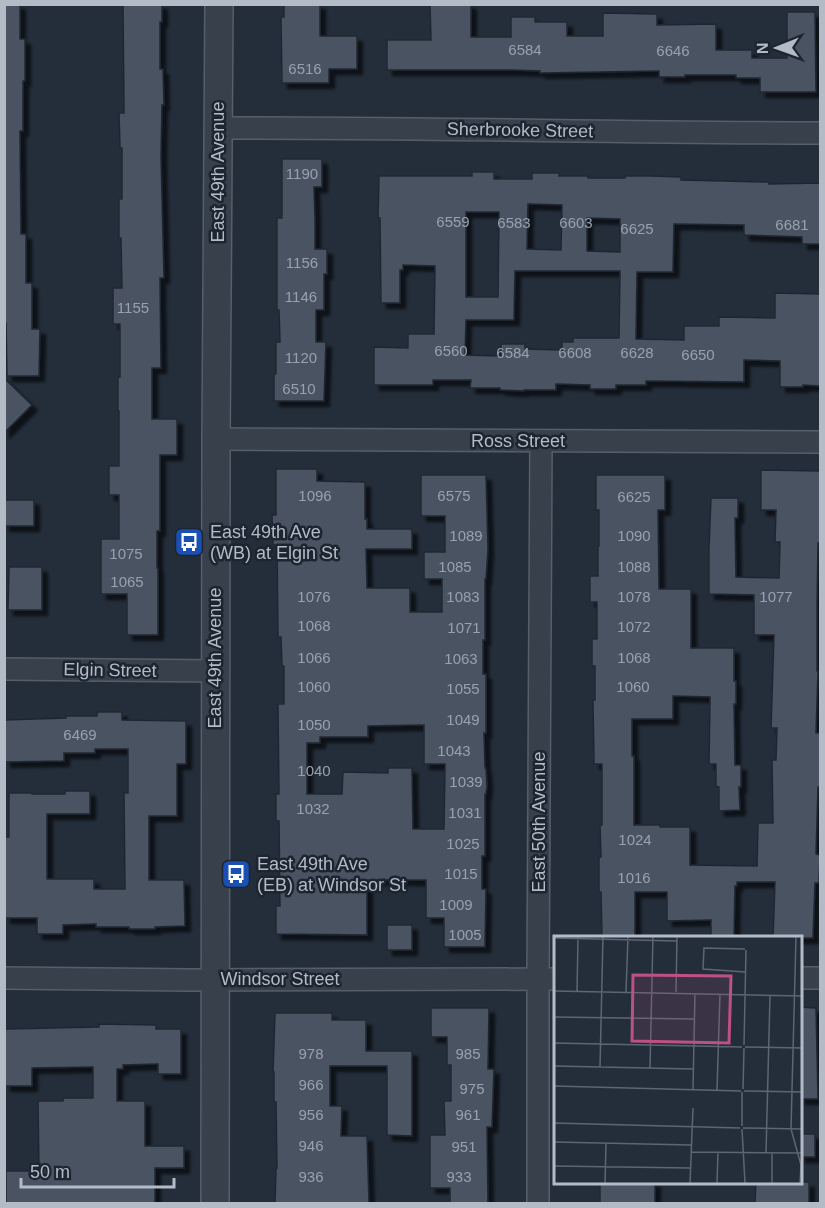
<svg xmlns="http://www.w3.org/2000/svg" width="825" height="1208" font-family="Arial,sans-serif">
	<defs>
		<filter id="shadow"><feDropShadow dx="5.5" dy="5.5" stdDeviation="1.5" flood-color="#0009"/></filter>
	</defs>
	<rect width="100%" height="100%" fill="#242e3b"/>
	<g fill="#485362" stroke="#1f2732" stroke-width="1.5" fill-rule="evenodd" filter="url(#shadow)">
		<polygon points="4,4 20,4 20,39 25,39 25,81 23,81 23,131 20,131 21,234 26,234 26,283 32,283 32,329 40,329 39,376 7,376 6,323 4,323"/>
		<polygon points="123,4 162,4 162,22 160,22 160,69 163,69 164,105 162,105 161,156 164,278 160,278 161,368 152,368 152,419 177,419 177,455 160,455 160,531 157,531 157,568 158,568 158,635 127,635 127,594 101,594 101,539 119,539 119,495 109,495 109,466 119,466 119,411 118,411 118,377 120,377 120,324 113,324 113,288 122,288 121,238 119,238 119,199 122,199 122,148 120,148 119,113 124,113"/>
		<polygon points="284,4 320,4 320,36 357,36 357,69 329,69 329,83 282,83 281,17 284,17"/>
		<polygon points="430,4 471,4 471,37 511,37 511,17 535,17 535,22 567,22 567,36 603,36 603,13 657,14 657,25 716,24 716,50 752,50 752,58 787,58 787,12 815,12 816,92 760,92 760,78 736,78 736,75 685,75 685,77 659,77 659,71 540,73 540,71 511,70 387,70 387,40 431,40"/>
		<polygon points="282,159 322,159 322,187 314,187 315,218 315,249 327,249 327,274 324,274 324,310 316,310 316,342 326,342 324,401 274,401 274,374 276,374 276,342 280,342 279,310 277,310 277,218 282,218"/>
		<path d="M 472,172 L 494,172 L 494,179 L 532,179 L 532,173 L 559,173 L 559,176 L 588,176 L 588,178 L 625,178 L 625,176 L 652,176 L 681,177 L 681,180 L 769,182 L 769,184 L 820,183 L 820,244 L 802,244 L 802,237 L 744,235 L 744,225 L 674,224 L 673,272 L 637,272 L 636,339 L 684,340 L 684,326 L 719,326 L 719,317 L 775,318 L 775,293 L 820,294 L 820,386 L 803,385 L 803,387 L 780,387 L 780,361 L 744,360 L 744,382 L 646,381 L 646,385 L 616,385 L 616,389 L 590,389 L 590,385 L 556,384 L 556,390 L 524,390 L 524,391 L 500,390 L 500,388 L 470,388 L 471,380 L 433,380 L 433,385 L 374,385 L 374,347 L 408,348 L 408,334 L 434,334 L 435,266 L 403,265 L 403,270 L 400,270 L 400,303 L 381,303 L 380,218 L 378,218 L 379,176 L 472,176 ZM 528,204 L 562,205 L 561,250 L 527,249 ZM 466,212 L 499,212 L 498,297 L 466,297 ZM 587,218 L 620,219 L 620,252 L 587,251 ZM 515,271 L 620,271 L 619,338 L 573,338 L 573,342 L 562,342 L 562,350 L 525,349 L 525,344 L 501,344 L 501,356 L 465,355 L 466,320 L 514,320 Z"/>
		<polygon points="4,378 32,405 4,433"/>
		<path d="M 276,469 L 317,469 L 317,481 L 365,482 L 365,519 L 367,519 L 367,529 L 412,529 L 412,549 L 366,549 L 367,588 L 410,588 L 410,612 L 442,612 L 442,579 L 424,579 L 424,552 L 445,552 L 445,516 L 421,516 L 421,475 L 486,475 L 488,549 L 486,579 L 485,579 L 485,640 L 483,640 L 483,674 L 486,674 L 486,733 L 484,733 L 485,768 L 486,768 L 487,786 L 486,794 L 485,794 L 485,856 L 482,856 L 482,889 L 486,889 L 485,947 L 444,947 L 444,918 L 426,918 L 426,880 L 367,880 L 367,935 L 276,934 L 276,906 L 280,906 L 279,821 L 276,821 L 276,794 L 279,794 L 278,704 L 284,704 L 284,666 L 282,666 L 281,637 L 278,637 L 277,545 L 273,545 L 272,515 L 276,515 ZM 424,725 L 424,764 L 445,764 L 444,829 L 413,829 L 412,768 L 388,768 L 388,773 L 343,772 L 342,794 L 307,794 L 307,743 L 320,743 L 320,737 L 368,737 L 368,726 Z"/>
		<polygon points="761,470 820,471 820,543 818,543 817,606 817,671 818,671 816,733 820,733 820,787 818,787 816,854 820,855 819,883 815,883 813,938 773,938 775,882 737,882 737,886 735,886 734,938 711,938 711,920 667,921 667,892 635,892 635,937 602,937 601,892 599,892 599,857 601,857 600,825 602,825 602,764 594,764 593,700 595,700 595,666 592,666 592,639 597,639 597,602 590,602 590,576 598,576 598,546 599,546 599,510 596,510 596,475 665,475 665,510 658,510 659,589 691,589 691,648 734,648 734,681 736,681 736,704 734,704 735,765 741,765 741,787 739,787 740,810 719,811 719,787 716,786 716,764 709,764 710,697 673,696 673,719 632,719 632,756 634,756 634,825 660,825 660,827 690,827 690,865 757,866 758,823 773,823 772,760 776,760 777,728 771,728 774,635 754,635 754,595 709,594 709,548 711,498 738,498 738,518 735,518 736,577 779,578 780,542 775,542 776,510 761,510"/>
		<rect x="4" y="500" width="30" height="26"/>
		<polygon points="9,567 42,567 42,610 8,610"/>
		<polygon points="97,712 122,712 122,720 186,721 186,764 177,764 177,816 149,816 149,880 184,880 185,926 155,927 155,929 129,929 129,927 96,927 96,924 63,925 63,934 37,934 37,918 5,918 4,837 9,837 9,793 32,793 32,794 65,794 65,791 90,791 90,814 47,814 47,879 94,879 94,889 125,889 124,793 128,793 128,749 95,749 95,753 64,753 64,761 5,762 4,720 66,718 66,716 97,716"/>
		<rect x="387" y="925" width="25" height="25"/>
		<polygon points="800,1007 816,1008 818,1099 800,1099"/>
		<polygon points="431,1008 489,1008 488,1069 494,1069 492,1127 487,1127 488,1203 450,1203 450,1188 430,1188 430,1135 445,1135 444,1101 451,1101 451,1065 447,1065 447,1037 431,1037"/>
		<polygon points="275,1013 332,1013 332,1020 366,1020 366,1051 412,1051 412,1136 387,1135 387,1066 330,1066 330,1106 342,1106 341,1136 367,1136 369,1203 275,1203 276,1168 277,1168 276,1102 274,1102 274,1072 273,1072"/>
		<polygon points="99,1024 156,1025 156,1029 181,1029 181,1074 158,1074 158,1064 123,1065 123,1069 117,1069 117,1101 145,1101 145,1146 184,1146 184,1168 155,1168 155,1203 6,1203 6,1171 39,1171 38,1101 63,1101 63,1098 93,1098 93,1067 32,1068 32,1086 5,1086 5,1029 99,1027"/>
		<rect x="800" y="1134" width="15" height="23"/>
		<rect x="600" y="1182" width="55" height="21"/>
		<polygon points="756,1182 809,1182 809,1203 755,1203"/>
	</g>
	<g fill="none" stroke-linecap="round" stroke-linejoin="round">
		<g stroke="#565e69" stroke-width="24">
			<g id="minor">
				<path d="M 219,128 C 419,127 620,133 820,133"/>
				<polyline points="216,439 820,442"/>
				<polyline points="4,669 216,671"/>
				<polyline points="4,978 189,980 555,979"/>
				<polyline points="800,978 820,978"/>
				<polyline points="538,1204 538,979 541,441"/>
			</g>
		</g>
		<g stroke="#565e69" stroke-width="30">
			<polyline id="tertiary" points="215,1204 216,439 219,4"/>
		</g>
		<use href="#minor" stroke="#38404c" stroke-width="21"/>
		<use href="#tertiary" stroke="#38404c" stroke-width="27"/>
	</g>
	<defs>
		<g id="bus-square" transform="scale(1.5)"><rect x="-9" y="-9" width="18" height="18" rx="4" fill="#1a4fb4" stroke="#1d2530"/><path d="M-5-6H5V4H4V6H2V4H-2V6H-4V4H-5ZM-3.5-4V0h7V-4ZM-3.5 1.2v1.5H-2V1.2ZM2 1.2v1.5H3.5V1.2Z" fill="#fff"/></g>
	</defs>
	<g fill-rule="evenodd">
		<use href="#bus-square" x="189" y="542"/>
		<use href="#bus-square" x="236" y="874"/>
	</g>
	<g text-anchor="middle" dominant-baseline="central" stroke-width="5" stroke-linejoin="round" paint-order="stroke">
		<g font-size="15" fill="#98a1ae">
			<text x="525" y="49">6584</text>
			<text x="673" y="50">6646</text>
			<text x="305" y="68">6516</text>
			<text x="302" y="173">1190</text>
			<text x="453" y="221">6559</text>
			<text x="514" y="222">6583</text>
			<text x="576" y="222">6603</text>
			<text x="792" y="224">6681</text>
			<text x="637" y="228">6625</text>
			<text x="302" y="262">1156</text>
			<text x="301" y="296">1146</text>
			<text x="133" y="307">1155</text>
			<text x="451" y="350">6560</text>
			<text x="513" y="352">6584</text>
			<text x="575" y="352">6608</text>
			<text x="637" y="352">6628</text>
			<text x="698" y="354">6650</text>
			<text x="301" y="357">1120</text>
			<text x="299" y="388">6510</text>
			<text x="315" y="495">1096</text>
			<text x="454" y="495">6575</text>
			<text x="634" y="496">6625</text>
			<text x="466" y="535">1089</text>
			<text x="634" y="535">1090</text>
			<text x="126" y="553">1075</text>
			<text x="455" y="566">1085</text>
			<text x="634" y="566">1088</text>
			<text x="127" y="581">1065</text>
			<text x="314" y="596">1076</text>
			<text x="463" y="596">1083</text>
			<text x="634" y="596">1078</text>
			<text x="776" y="596">1077</text>
			<text x="314" y="625">1068</text>
			<text x="634" y="626">1072</text>
			<text x="464" y="627">1071</text>
			<text x="314" y="657">1066</text>
			<text x="634" y="657">1068</text>
			<text x="461" y="658">1063</text>
			<text x="314" y="686">1060</text>
			<text x="633" y="686">1060</text>
			<text x="463" y="688">1055</text>
			<text x="463" y="719">1049</text>
			<text x="314" y="724">1050</text>
			<text x="80" y="734">6469</text>
			<text x="454" y="750">1043</text>
			<text x="314" y="770">1040</text>
			<text x="466" y="781">1039</text>
			<text x="313" y="808">1032</text>
			<text x="465" y="812">1031</text>
			<text x="635" y="839">1024</text>
			<text x="463" y="843">1025</text>
			<text x="461" y="873">1015</text>
			<text x="634" y="877">1016</text>
			<text x="456" y="904">1009</text>
			<text x="465" y="934">1005</text>
			<text x="311" y="1053">978</text>
			<text x="468" y="1053">985</text>
			<text x="311" y="1084">966</text>
			<text x="472" y="1088">975</text>
			<text x="311" y="1114">956</text>
			<text x="468" y="1114">961</text>
			<text x="311" y="1145">946</text>
			<text x="464" y="1146">951</text>
			<text x="311" y="1176">936</text>
			<text x="459" y="1176">933</text>
		</g>
		<g font-size="18" fill="#b3bbc7" stroke="#1d2530">
			<text transform="translate(520 130) rotate(1)">Sherbrooke Street</text>
			<text transform="translate(218 172) rotate(-90)">East 49th Avenue</text>
			<text x="518" y="441">Ross Street</text>
			<text transform="translate(215 658) rotate(-90)">East 49th Avenue</text>
			<text transform="translate(110 670) rotate(1)">Elgin Street</text>
			<text transform="translate(539 822) rotate(-90)">East 50th Avenue</text>
			<text x="280" y="979">Windsor Street</text>
		</g>
		<g font-size="18" fill="#b3bbc7" stroke="#1d2530" text-anchor="start">
			<text x="210" y="532">East 49th Ave<tspan x="210" dy="21">(WB) at Elgin St</tspan></text>
			<text x="257" y="864">East 49th Ave<tspan x="257" dy="21">(EB) at Windsor St</tspan></text>
		</g>
	</g>
	<g transform="translate(554 936)">
		<rect width="248" height="248" fill="#242e3b"/>
		<path fill="none" stroke="#5d6673" stroke-width="1.5" d="M 242,0 L 237,193 L 247,229 L 246,247M 0,2 L 123,5M 191,13 L 150,12 L 149,33 L 191,36M 0,55 L 248,60M 23,55 L 24,1M 72,56 L 74,0M 122,56 L 123,0M 0,81 L 140,83M 0,107 L 188,111M 190,109 L 192,14M 191,111 L 248,112M 0,130 L 139,133M 46,131 L 49,0M 96,132 L 99,0M 0,150 L 187,155M 139,153 L 141,57M 189,153 L 190,112M 163,154 L 166,58M 190,155 L 248,156M 0,187 L 186,192M 188,190 L 188,156M 189,192 L 248,193M 188,193 L 191,247M 0,206 L 137,209M 137,216 L 248,217M 212,217 L 216,60M 0,230 L 136,232M 51,247 L 52,208M 136,247 L 139,172M 163,247 L 164,216M 218,247 L 218,217"/>
		<path fill="#bd5181" fill-opacity="0.15" stroke="#bd5181" stroke-width="3" d="M 79,39 L 177,40 L 175,107 L 78,105 Z"/>
		<rect width="248" height="248" fill="none" stroke="#b3bbc7" stroke-width="3"/>
	</g>
	<rect width="825" height="1208" fill="none" stroke="#b3bbc7" stroke-width="12"/>
	<g transform="translate(777 48) rotate(269)" stroke="#1d2530" stroke-width="4.5" paint-order="stroke">
	<path d="M0-4.5L10 22L0 15L-10 22Z" fill="#b3bbc7"/>
	<text y="-9" font-size="16" font-weight="bold" text-anchor="middle" fill="#b3bbc7">N</text>
	</g>
	<path d="M21 1178v9h153v-9" fill="none" stroke="#b3bbc7" stroke-width="3"/>
	<text x="30" y="1178" font-size="18" fill="#b3bbc7" stroke="#1d2530" stroke-width="4.5" paint-order="stroke">50 m</text>
</svg>
